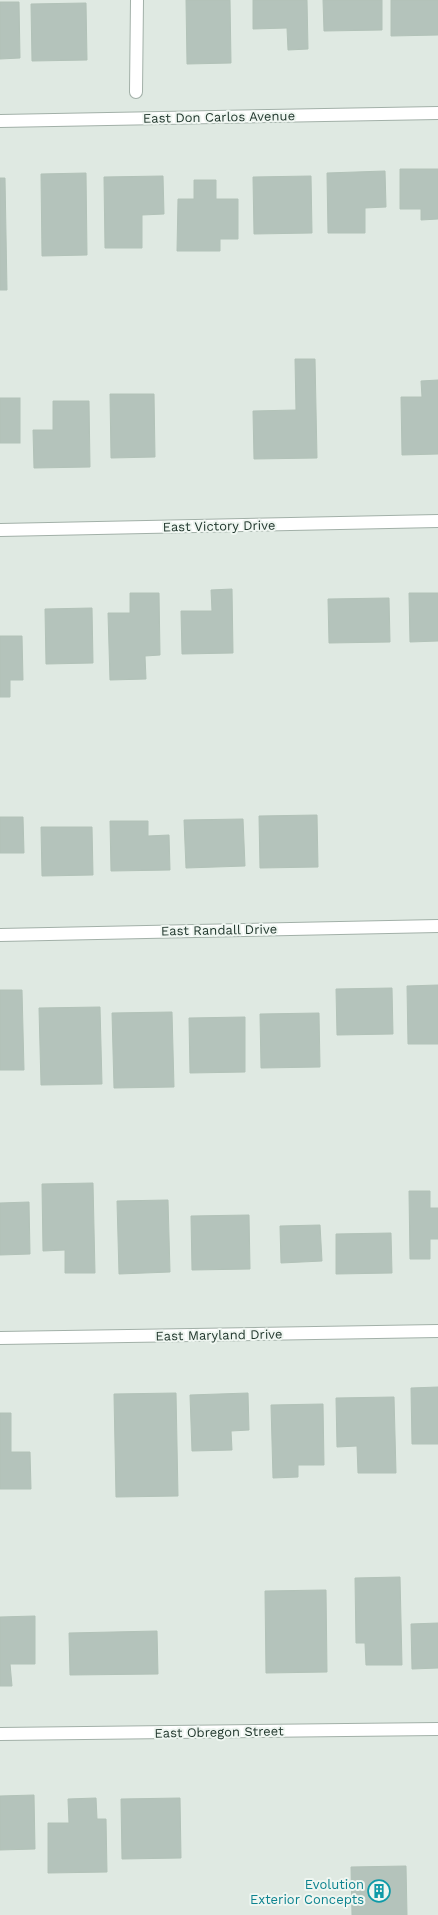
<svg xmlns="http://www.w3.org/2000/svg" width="438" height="1915" font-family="'Work Sans',sans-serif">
	<rect width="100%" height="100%" fill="#dfe9e2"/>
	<g fill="#b4c3bb" stroke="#b2c2b8">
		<polygon points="186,0 230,0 231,63 187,64"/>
		<polygon points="253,0 307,0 308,49 288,50 287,28 253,29"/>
		<polygon points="323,0 382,0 382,30 324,31"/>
		<polygon points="391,0 438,0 438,35 391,36"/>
		<polygon points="0,2 19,2 20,58 0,59"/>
		<polygon points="86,3 87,60 32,61 31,4"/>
		<polygon points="400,169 438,169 438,219 421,220 421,209 400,209"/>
		<polygon points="385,171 386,207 365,208 365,233 328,233 327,173"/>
		<polygon points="86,173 87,255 42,256 41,174"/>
		<polygon points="163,176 164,214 142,215 142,248 105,248 104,177"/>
		<polygon points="311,176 312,233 254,234 253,177"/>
		<polygon points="0,178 5,178 7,290 0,290"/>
		<polygon points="194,180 216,180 216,199 238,199 238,239 220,239 220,251 177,251 178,199 194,199"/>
		<polygon points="295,359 315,359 317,458 254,459 253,411 296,410"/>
		<polygon points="438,380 438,454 402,455 401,397 422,397 421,381"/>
		<polygon points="110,394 154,394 155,457 111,458"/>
		<rect x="0" y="398" width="20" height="45"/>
		<polygon points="53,401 89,401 90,467 34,468 33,430 53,430"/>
		<polygon points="232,589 233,653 182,654 181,611 212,611 211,590"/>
		<polygon points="130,593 159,593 160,655 145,656 146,679 110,680 108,613 130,613"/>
		<polygon points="409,593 438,593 438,641 410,642"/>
		<polygon points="389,598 390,642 329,643 328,599"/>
		<polygon points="92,608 93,663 46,664 45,609"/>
		<polygon points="0,636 22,636 23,680 10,680 10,697 0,697"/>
		<polygon points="317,815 318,867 260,868 259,816"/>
		<polygon points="0,817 23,817 24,853 0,853"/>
		<polygon points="243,819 245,866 186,868 184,820"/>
		<polygon points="110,821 148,821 148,836 169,835 170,870 111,871"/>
		<polygon points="41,827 92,827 93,875 42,876"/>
		<polygon points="438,985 438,1044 408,1044 407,986"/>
		<polygon points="392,988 393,1034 337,1035 336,989"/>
		<polygon points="0,990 22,990 24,1070 0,1070"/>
		<polygon points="100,1007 102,1084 41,1085 39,1008"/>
		<polygon points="172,1012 174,1087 114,1088 112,1013"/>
		<polygon points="319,1013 320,1067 261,1068 260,1014"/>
		<polygon points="245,1017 245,1072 190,1073 189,1018"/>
		<polygon points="93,1183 95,1273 65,1273 65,1250 43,1251 42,1184"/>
		<polygon points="409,1191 430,1191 430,1208 438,1208 438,1239 430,1239 430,1259 410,1259"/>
		<polygon points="168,1200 170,1272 119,1274 117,1201"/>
		<polygon points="29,1202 30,1254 0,1255 0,1203"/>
		<polygon points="249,1215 250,1269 192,1270 191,1216"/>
		<polygon points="320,1225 322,1261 281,1263 280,1226"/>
		<polygon points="391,1233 392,1273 336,1274 336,1234"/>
		<polygon points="438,1387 438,1444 412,1444 411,1388"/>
		<polygon points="176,1393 178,1496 116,1497 114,1394"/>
		<polygon points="248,1393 249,1430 231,1431 232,1450 192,1451 190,1395"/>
		<polygon points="394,1397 396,1473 358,1473 357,1446 337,1447 336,1398"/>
		<polygon points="323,1404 324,1465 298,1465 298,1477 273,1478 271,1405"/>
		<polygon points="0,1413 11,1413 11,1452 30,1452 31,1489 0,1489"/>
		<polygon points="400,1577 402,1665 366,1665 365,1643 356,1643 355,1578"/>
		<polygon points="326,1590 327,1672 266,1673 265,1591"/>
		<polygon points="35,1616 35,1664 10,1664 12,1686 0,1686 0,1617"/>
		<polygon points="438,1623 438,1668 412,1669 411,1624"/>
		<polygon points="157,1631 158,1674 70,1675 69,1633"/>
		<polygon points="34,1795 35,1849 0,1850 0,1796"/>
		<polygon points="96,1798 97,1819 106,1819 107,1872 48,1873 48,1823 69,1823 68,1799"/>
		<polygon points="180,1798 181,1858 122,1859 121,1799"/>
		<polygon points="406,1866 407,1915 352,1915 351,1867"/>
	</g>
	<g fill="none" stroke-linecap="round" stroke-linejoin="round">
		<g stroke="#a2b0a8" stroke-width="14">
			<polyline id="service" points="136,92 137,0"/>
		</g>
		<g stroke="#a2b0a8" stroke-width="14">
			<g id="minor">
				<polyline points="0,121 438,113"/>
				<polyline points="0,530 438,521"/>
				<polyline points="0,935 438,926"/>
				<polyline points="0,1338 438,1331"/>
				<polyline points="0,1734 438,1729"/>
			</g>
		</g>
		<use href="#service" stroke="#fff" stroke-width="12"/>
		<use href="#minor" stroke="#fff" stroke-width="12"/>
	</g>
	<defs>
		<g id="building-ring" transform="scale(1.15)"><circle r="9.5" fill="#eff6f1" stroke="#0f9aa8" stroke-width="1.5"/><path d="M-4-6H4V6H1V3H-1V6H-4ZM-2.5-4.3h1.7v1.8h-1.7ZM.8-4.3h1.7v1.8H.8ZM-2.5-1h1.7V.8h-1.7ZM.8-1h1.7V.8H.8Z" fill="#0f9aa8"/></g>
	</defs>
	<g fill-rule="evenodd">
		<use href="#building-ring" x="379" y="1891"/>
	</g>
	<g text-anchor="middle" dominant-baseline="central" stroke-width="4" stroke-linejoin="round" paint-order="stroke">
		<g font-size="13" fill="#21372d" stroke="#eff6f1">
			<text transform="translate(219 117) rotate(-1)">East Don Carlos Avenue</text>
			<text transform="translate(219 526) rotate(-1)">East Victory Drive</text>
			<text transform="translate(219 930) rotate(-1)">East Randall Drive</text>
			<text transform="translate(219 1335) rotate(-1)">East Maryland Drive</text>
			<text transform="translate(219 1732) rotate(-1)">East Obregon Street</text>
		</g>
		<g font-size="13" fill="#0d838f" stroke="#eff6f1" text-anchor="end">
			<text x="364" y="1884">Evolution<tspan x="364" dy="15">Exterior Concepts</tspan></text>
		</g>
	</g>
</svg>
